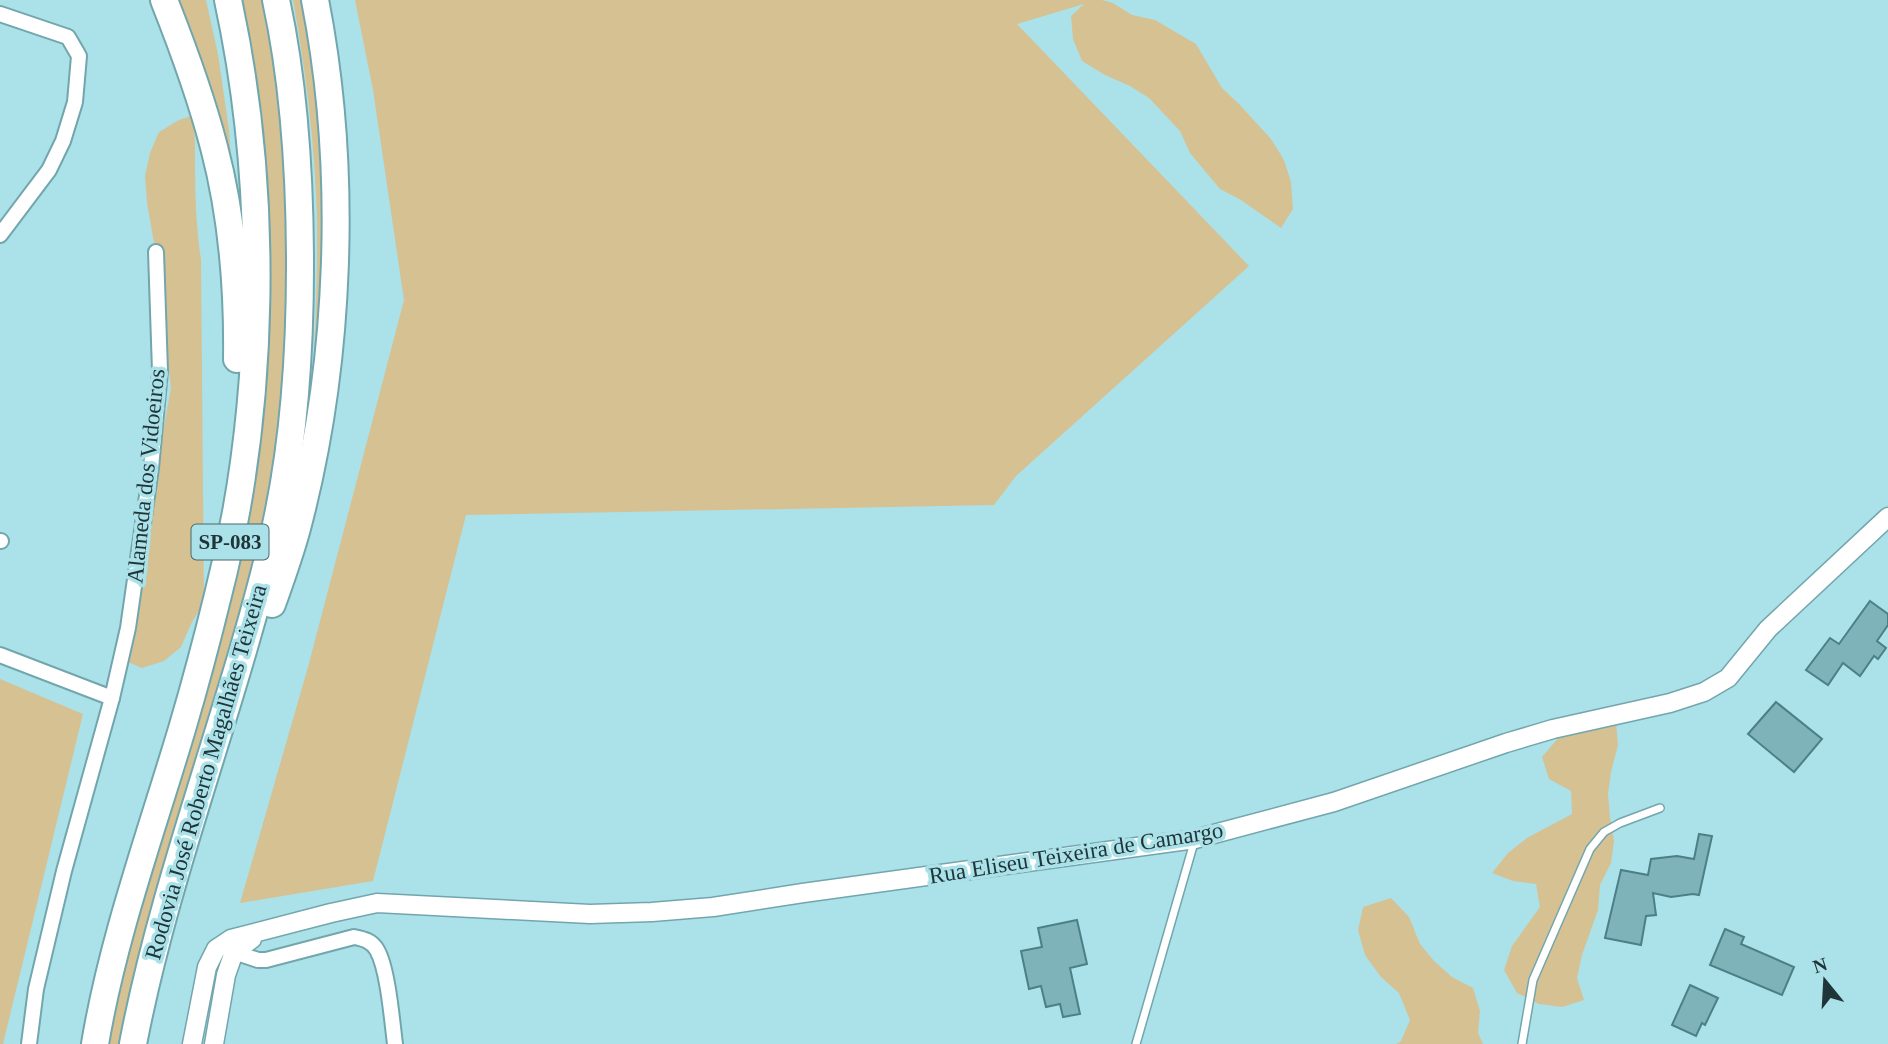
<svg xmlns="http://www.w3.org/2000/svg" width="1888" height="1044" font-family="Georgia,serif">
	<rect width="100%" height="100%" fill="#abe1e8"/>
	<g fill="#d6c193">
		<polygon points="173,0 206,0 218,54 229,130 236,228"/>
		<polygon points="236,0 264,0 276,71 289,208 287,361 270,503 124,1044 103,1044 250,468"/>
		<path d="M 293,0 L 308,0 L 329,215 L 313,384 C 315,328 318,273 317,218 C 315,145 306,72 293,0 Z"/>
		<polygon points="355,0 1102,0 1113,3 1132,15 1155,20 1196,44 1222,88 1239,104 1271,139 1284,160 1291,182 1293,209 1281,228 1241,200 1220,189 1190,153 1180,131 1149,98 1130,86 1105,75 1082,61 1073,39 1071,16 1084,4 1017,24 1249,266 1016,476 994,505 466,515 373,881 240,903 308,667 404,300 373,90"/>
		<path d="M 191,116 C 196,134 195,142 195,160 C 195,193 196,227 201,260 L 204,603 L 192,622 L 181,647 L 164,661 L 142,668 L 121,659 L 171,388 L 155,249 L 147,203 L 145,176 L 150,153 L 159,132 L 179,120 Z"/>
		<polygon points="0,679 83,714 3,1044 0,1044"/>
		<polygon points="1616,722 1618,745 1611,772 1608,794 1610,818 1614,841 1611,863 1600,885 1598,910 1582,955 1577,978 1584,1000 1562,1007 1539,1004 1517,993 1504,970 1512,946 1540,907 1536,884 1513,881 1492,873 1508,853 1527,838 1572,814 1571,791 1549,779 1542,757 1560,736"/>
		<polygon points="1391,898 1409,917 1420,944 1434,961 1452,977 1473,988 1480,1011 1478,1033 1483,1044 1396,1044 1401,1041 1410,1020 1399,993 1381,977 1365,955 1358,930 1363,907"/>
	</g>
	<g fill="#7fb3ba" stroke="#4c7f86" stroke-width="2">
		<polygon points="1870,601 1888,614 1888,625 1877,641 1886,648 1878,659 1874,656 1860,676 1843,663 1828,685 1806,670 1830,638 1839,644"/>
		<polygon points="1776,702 1822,739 1794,772 1748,734"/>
		<polygon points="1699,834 1712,836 1699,895 1693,894 1671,897 1653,893 1656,915 1646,916 1641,945 1605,938 1621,870 1648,875 1651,859 1677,856 1694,859"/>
		<polygon points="1077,920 1087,964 1070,968 1080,1014 1063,1017 1060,1004 1046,1007 1041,986 1029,989 1021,951 1042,947 1038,928"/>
		<polygon points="1725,929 1744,937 1741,944 1794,967 1782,995 1710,965"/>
		<polygon points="1690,985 1718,998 1705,1025 1702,1023 1696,1036 1672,1025"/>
	</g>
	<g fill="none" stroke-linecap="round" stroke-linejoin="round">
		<g stroke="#72a6ad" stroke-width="10">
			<g id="service">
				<polyline points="1136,1044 1195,839"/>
				<polyline points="1522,1044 1533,980 1590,849 1604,832 1620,823 1660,808"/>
			</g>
		</g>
		<g stroke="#72a6ad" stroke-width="18">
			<g id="minor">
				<polyline points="0,14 68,37 79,56 75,102 63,141 49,170 0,235"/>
				<polyline points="0,541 1,541"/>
				<polyline points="0,655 112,698"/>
				<path d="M 234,952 L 258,960 L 266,960 L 354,937 C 364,939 372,941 377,950 C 388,969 392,1021 395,1044"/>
				<polyline points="29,1044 36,989 64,871 112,698 128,628 151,468 160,371 156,252"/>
			</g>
		</g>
		<g stroke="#72a6ad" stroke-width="21">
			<g id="tertiary">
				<polyline points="192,1044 207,967 216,949 231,939 331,913 377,903 590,914 652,912 713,907 803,893 1195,839 1334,802 1506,743 1553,729 1670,703 1704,692 1728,678 1768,629 1888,517"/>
				<polyline points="214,1044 226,975 234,952 252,939"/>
			</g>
		</g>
		<g stroke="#72a6ad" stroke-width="30">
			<g id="motorway">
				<path d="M 164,0 C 183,48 201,97 214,147 C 232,215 238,289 237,359"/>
				<path d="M 272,604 C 281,579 290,554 297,528 C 341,362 348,168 315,0"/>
				<path d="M 95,1044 C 113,937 151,833 182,729 C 195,685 207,640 218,595 C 266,408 269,189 228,0"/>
				<path d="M 133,1044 C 166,872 233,708 273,538 C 294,449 300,357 300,266 C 300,177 295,87 276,0"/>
			</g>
		</g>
		<use href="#service" stroke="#fff" stroke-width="7"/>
		<use href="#minor" stroke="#fff" stroke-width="14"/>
		<use href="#tertiary" stroke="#fff" stroke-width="18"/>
		<use href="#motorway" stroke="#fff" stroke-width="26"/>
	</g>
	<g text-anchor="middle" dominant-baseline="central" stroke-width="7" stroke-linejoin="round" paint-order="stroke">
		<rect fill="#abe1e8" stroke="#49696d" stroke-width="2" x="191.5" y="524.5" width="77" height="35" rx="5"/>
		<g font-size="21" font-weight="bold" fill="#1f3538">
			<text x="230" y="542">SP-083</text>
		</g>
		<g font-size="23" fill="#1f3538" stroke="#abe1e8">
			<text transform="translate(146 476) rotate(-84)">Alameda dos Vidoeiros</text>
			<text transform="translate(206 772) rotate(-74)">Rodovia José Roberto Magalhães Teixeira</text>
			<text transform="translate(1076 853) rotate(-9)">Rua Eliseu Teixeira de Camargo</text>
		</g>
	</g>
	<g transform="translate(1825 981) rotate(342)" stroke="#abe1e8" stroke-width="5" paint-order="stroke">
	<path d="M0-5L12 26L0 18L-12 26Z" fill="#1f3538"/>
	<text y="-10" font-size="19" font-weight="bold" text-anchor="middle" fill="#1f3538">N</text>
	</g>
</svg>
